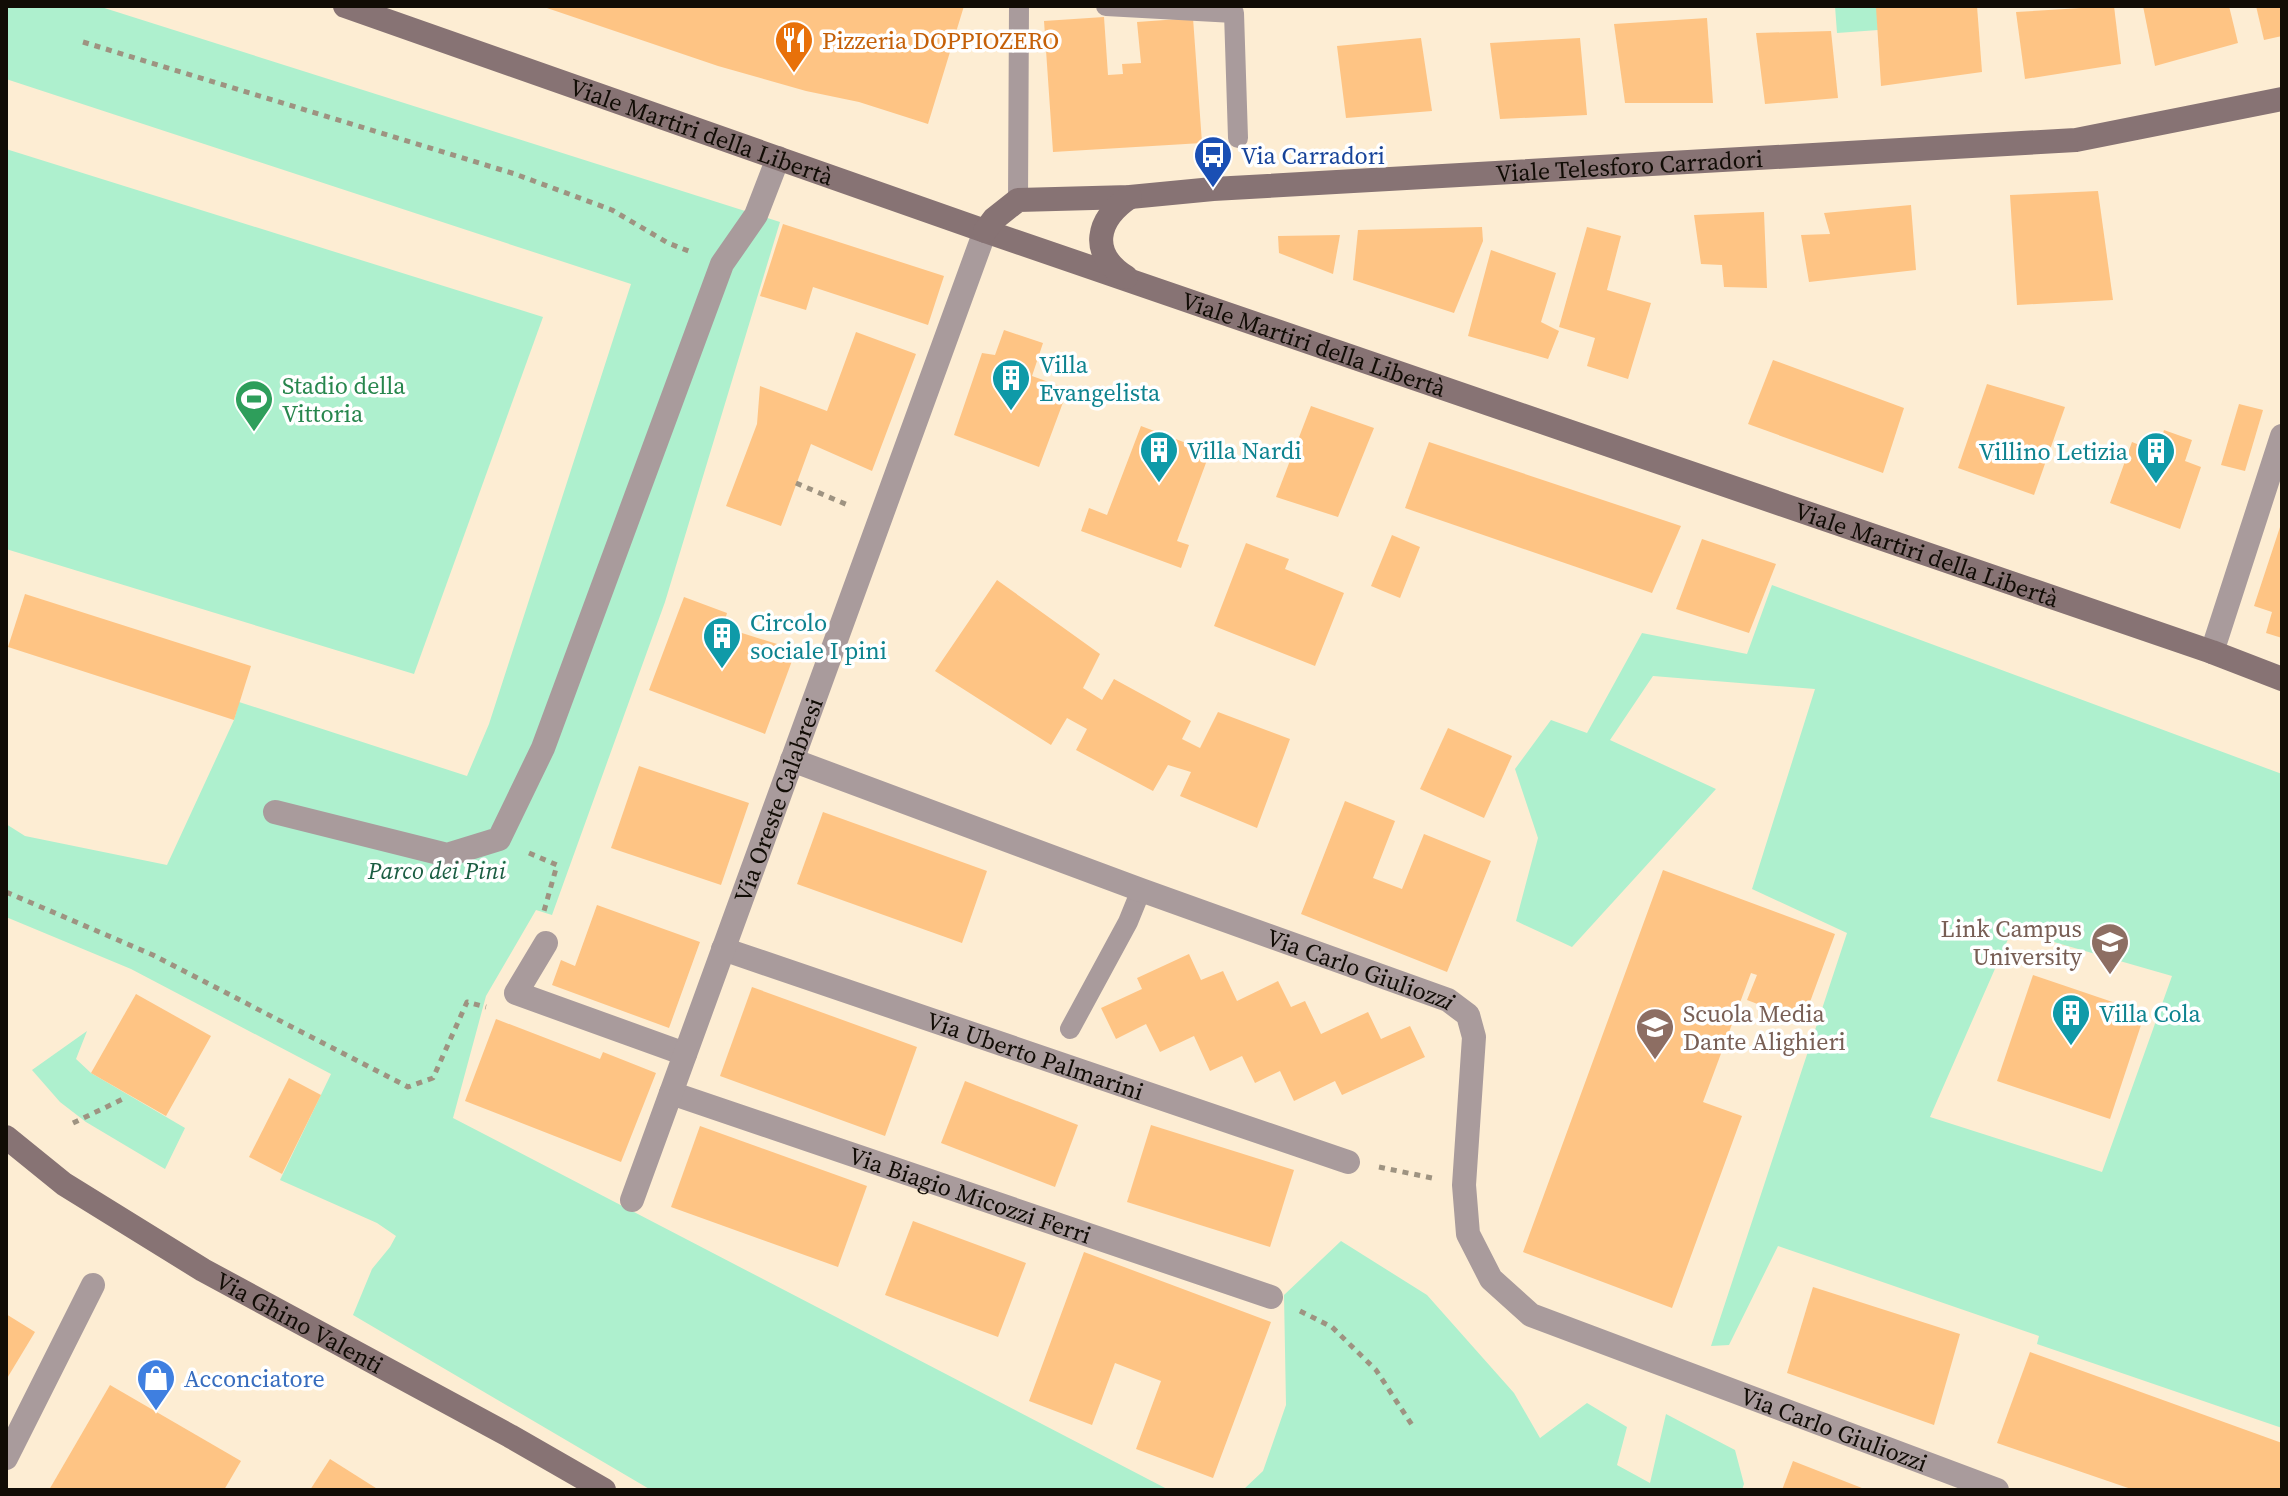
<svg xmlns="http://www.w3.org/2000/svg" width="2288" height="1496" font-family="'Source Serif 4',serif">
	<rect width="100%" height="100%" fill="#fdedd3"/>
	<g fill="#aef0ce" fill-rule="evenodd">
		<polygon points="6,6 98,6 780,222 665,602 552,915 536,910 486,996 453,1118 1169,1490 651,1490 353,1315 372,1269 390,1247 396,1236 377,1223 280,1180 331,1074 131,969 6,917 6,824 25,836 167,865 234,720 239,702 467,776 489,724 631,284 6,79"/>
		<polygon points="1835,6 1911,6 1877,7 1878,30 1837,33"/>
		<polygon points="6,149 543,317 414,674 6,549"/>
		<path d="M 1772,585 L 2282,774 L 2282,1428 L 2037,1344 L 2039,1336 L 1778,1246 L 1729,1345 L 1711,1346 L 1847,933 L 1752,889 L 1815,689 L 1653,676 L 1610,740 L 1716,789 L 1572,947 L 1516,921 L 1538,838 L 1515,769 L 1551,720 L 1587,733 L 1642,633 L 1747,654 ZM 2012,930 L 2172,976 L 2102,1172 L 1930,1117 Z"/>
		<polygon points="87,1031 76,1059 91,1073 185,1128 165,1169 86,1122 60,1102 32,1070"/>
		<polygon points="1341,1241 1427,1295 1514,1393 1540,1438 1587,1403 1627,1427 1617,1465 1650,1483 1666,1414 1735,1450 1744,1484 1742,1490 1243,1490 1263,1471 1286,1405 1284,1295"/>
	</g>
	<g fill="#fec484">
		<polygon points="541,6 964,6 928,124 859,102 806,91 718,66"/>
		<polygon points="1977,6 1982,72 1881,86 1876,7"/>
		<polygon points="2114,6 2121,64 2025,79 2016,12"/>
		<polygon points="2143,6 2229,6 2238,43 2155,66"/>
		<polygon points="2256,6 2282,6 2282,36 2264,40"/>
		<polygon points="1104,17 1108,75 1123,74 1122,64 1141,63 1137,22 1193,18 1202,143 1053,152 1044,21"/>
		<polygon points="1707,18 1713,103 1625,103 1614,24"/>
		<polygon points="1831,31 1838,98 1765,104 1756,33"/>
		<polygon points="1421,38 1432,111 1346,118 1337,46"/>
		<polygon points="1580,38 1587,115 1500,119 1490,43"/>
		<polygon points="2098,191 2113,300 2017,305 2010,195"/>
		<polygon points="1911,205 1916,270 1809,282 1801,235 1830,234 1824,213"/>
		<polygon points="1764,212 1767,288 1724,287 1722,265 1701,264 1694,215"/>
		<polygon points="783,224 944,276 928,325 813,287 806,310 760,296"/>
		<polygon points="1482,227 1483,241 1454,313 1353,280 1358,230"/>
		<polygon points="1587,227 1621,236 1607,290 1651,303 1628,379 1587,366 1595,338 1559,327"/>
		<polygon points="1340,235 1333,274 1279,253 1278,236"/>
		<polygon points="1491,250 1556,273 1541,322 1559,331 1548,359 1468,336"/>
		<polygon points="1004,330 1043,343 1032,376 1068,389 1039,467 954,435 982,353 995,355"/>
		<polygon points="856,332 916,354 872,471 811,444 781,526 726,506 757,424 760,386 827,411"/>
		<polygon points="1773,360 1904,408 1883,473 1748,424"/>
		<polygon points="1987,384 2065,407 2034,495 1958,468"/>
		<polygon points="2239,404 2263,410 2245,471 2221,465"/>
		<polygon points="1311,406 1374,428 1338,517 1276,497"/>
		<polygon points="1141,426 1210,452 1177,541 1189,545 1181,568 1081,531 1089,508 1107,515"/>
		<polygon points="2164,430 2192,440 2185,461 2201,467 2180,529 2110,503 2132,442 2157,452"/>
		<polygon points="1429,442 1681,526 1652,593 1405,508"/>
		<polygon points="2281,524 2282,524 2282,638 2266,633 2272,612 2254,606"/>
		<polygon points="1392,535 1420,547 1400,598 1371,586"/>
		<polygon points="1702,539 1776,564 1749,633 1676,609"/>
		<polygon points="1246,543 1289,559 1285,569 1344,593 1315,666 1214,626"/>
		<polygon points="997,580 1100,654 1083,688 1102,700 1114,679 1191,721 1182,739 1200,748 1218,712 1290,739 1257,828 1180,796 1191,772 1168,765 1153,791 1076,750 1087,729 1067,718 1051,745 935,671"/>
		<polygon points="25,594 251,666 234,720 8,647"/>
		<polygon points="684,597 727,613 723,627 796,650 765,734 649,690"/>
		<polygon points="1448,728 1512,756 1484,818 1420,789"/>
		<polygon points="639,766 749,803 721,885 611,848"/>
		<polygon points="1345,801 1395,821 1373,878 1402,889 1424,834 1491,861 1447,972 1301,914"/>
		<polygon points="823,812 987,871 962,943 797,884"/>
		<polygon points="1663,870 1835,934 1803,1021 1747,1000 1757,975 1751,973 1703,1102 1742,1116 1672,1308 1523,1252"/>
		<polygon points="597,905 700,942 669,1028 552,985 561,960 575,966"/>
		<polygon points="1189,954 1201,980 1223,971 1237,1001 1278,981 1291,1007 1305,1001 1321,1034 1368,1012 1381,1039 1410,1026 1425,1057 1342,1095 1335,1081 1294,1101 1280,1071 1255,1083 1242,1056 1210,1071 1194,1036 1160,1052 1146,1024 1116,1039 1101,1008 1142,989 1137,978"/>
		<polygon points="2033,975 2145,1013 2110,1119 1997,1081"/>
		<polygon points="752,987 917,1047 885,1136 720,1076"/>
		<polygon points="136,994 211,1036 166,1116 91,1073"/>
		<polygon points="496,1019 600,1059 603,1052 656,1073 621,1162 465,1101"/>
		<polygon points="289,1078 321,1095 282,1174 249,1157"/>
		<polygon points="965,1081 1078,1125 1055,1187 941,1143"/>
		<polygon points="1151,1125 1294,1170 1270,1247 1127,1202"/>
		<polygon points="700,1126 867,1186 838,1267 671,1207"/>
		<polygon points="913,1221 1026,1263 998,1337 885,1295"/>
		<polygon points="1084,1252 1271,1322 1213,1478 1136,1449 1161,1381 1115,1363 1092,1425 1029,1401"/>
		<polygon points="1813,1287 1960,1334 1934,1425 1787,1373"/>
		<polygon points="6,1314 35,1332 6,1380"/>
		<polygon points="2030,1352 2282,1443 2282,1490 2134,1490 1997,1443"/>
		<polygon points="110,1385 241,1461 224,1490 49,1490"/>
		<polygon points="330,1459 379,1490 310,1490"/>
		<polygon points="1793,1461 1867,1490 1782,1490"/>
	</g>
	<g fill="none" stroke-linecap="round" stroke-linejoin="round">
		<g stroke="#9e9381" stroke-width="5" stroke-dasharray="6 6" stroke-linecap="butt">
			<polyline points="83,42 515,174 612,210 668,243 691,252"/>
			<polyline points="796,483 850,506"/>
			<polyline points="529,853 557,865 544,911"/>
			<polyline points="6,892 153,955 408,1087 433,1078 467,1002 486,1007"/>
			<polyline points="73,1123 125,1098"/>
			<polyline points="1379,1167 1432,1178"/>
			<polyline points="1300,1311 1332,1327 1376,1370 1414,1428"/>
		</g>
		<g stroke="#a99b9c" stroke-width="20">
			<polyline points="1106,6 1234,13 1238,138"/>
			<polyline points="1018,200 1019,6"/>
			<polyline points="1070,1029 1128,922 1141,890"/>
		</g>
		<g stroke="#a99b9c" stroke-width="24">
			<polyline points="2212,652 2282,436"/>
			<path id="s1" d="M 792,760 L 1141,890 L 1448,1000 L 1468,1015 L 1474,1037 L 1464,1185 L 1468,1234 L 1491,1279 L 1531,1315 L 1997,1490"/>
			<polyline points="275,812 447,855 499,839 543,748 722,264 756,215 778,158"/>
			<polyline points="546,943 516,993 685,1054"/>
			<path id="s2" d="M 723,949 L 1348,1162"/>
			<path id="s3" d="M 671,1093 L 1271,1297"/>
			<path id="s4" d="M 632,1200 L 985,231"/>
			<polyline points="6,1458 93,1285"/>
		</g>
		<g stroke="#877374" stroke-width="24">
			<path id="s5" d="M 345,6 L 985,231 L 2212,652 L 2282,679"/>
			<path id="s6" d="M 985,231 L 994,219 L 1018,200 L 1130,197 L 1213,189 L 2076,140 L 2282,99"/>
			<path d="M 1126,277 C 1088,253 1097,219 1130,197"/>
			<path id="s7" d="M 6,1137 L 64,1184 L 203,1270 L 510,1436 L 604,1490"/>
		</g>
	</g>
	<defs>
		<g id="restaurant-pin" transform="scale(2)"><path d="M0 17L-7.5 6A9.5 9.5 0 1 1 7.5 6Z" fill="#e8710a" stroke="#fff"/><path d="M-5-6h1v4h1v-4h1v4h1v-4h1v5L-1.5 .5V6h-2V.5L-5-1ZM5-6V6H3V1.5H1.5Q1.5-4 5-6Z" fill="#fff"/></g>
		<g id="bus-pin" transform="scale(2)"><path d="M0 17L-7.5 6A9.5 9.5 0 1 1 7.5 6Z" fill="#1a4fb4" stroke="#fff"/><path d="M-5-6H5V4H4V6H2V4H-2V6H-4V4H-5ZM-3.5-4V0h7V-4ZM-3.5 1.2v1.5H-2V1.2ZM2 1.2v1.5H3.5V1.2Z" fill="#fff"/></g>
		<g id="building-pin" transform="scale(2)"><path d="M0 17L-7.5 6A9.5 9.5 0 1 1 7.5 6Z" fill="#0f9aa8" stroke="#fff"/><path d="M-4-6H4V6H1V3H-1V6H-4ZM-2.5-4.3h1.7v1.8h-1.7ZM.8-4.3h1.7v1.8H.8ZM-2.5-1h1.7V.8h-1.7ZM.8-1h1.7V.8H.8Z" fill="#fff"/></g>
		<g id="stadium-pin" transform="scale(2)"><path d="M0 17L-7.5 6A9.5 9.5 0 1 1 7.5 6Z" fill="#2e9e5b" stroke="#fff"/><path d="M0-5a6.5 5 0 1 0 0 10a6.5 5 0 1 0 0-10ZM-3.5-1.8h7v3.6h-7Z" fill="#fff"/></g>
		<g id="university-pin" transform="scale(2)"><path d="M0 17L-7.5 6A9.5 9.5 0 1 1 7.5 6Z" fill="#8d6e63" stroke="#fff"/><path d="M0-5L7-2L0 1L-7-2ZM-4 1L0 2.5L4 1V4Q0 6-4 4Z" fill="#fff"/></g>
		<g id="school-pin" transform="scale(2)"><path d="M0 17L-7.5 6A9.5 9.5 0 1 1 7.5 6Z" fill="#8d6e63" stroke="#fff"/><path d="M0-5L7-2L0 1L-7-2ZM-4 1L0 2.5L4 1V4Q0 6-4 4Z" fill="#fff"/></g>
		<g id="shop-pin" transform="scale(2)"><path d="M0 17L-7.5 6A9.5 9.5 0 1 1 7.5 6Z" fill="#3f7fe0" stroke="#fff"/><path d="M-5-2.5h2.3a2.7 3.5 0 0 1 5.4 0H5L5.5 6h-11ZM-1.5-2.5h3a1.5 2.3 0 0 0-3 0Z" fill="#fff"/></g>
	</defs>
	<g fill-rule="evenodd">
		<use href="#restaurant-pin" x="794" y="40"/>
		<use href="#bus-pin" x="1213" y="155"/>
		<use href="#building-pin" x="1011" y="378"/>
		<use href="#stadium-pin" x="254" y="399"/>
		<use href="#building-pin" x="1159" y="450"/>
		<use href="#building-pin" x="2156" y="451"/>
		<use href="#building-pin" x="722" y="636"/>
		<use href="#university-pin" x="2110" y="942"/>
		<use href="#building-pin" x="2071" y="1013"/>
		<use href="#school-pin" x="1655" y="1027"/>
		<use href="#shop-pin" x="156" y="1378"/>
	</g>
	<g text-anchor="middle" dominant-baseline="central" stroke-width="7" stroke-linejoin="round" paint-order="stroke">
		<g font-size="24" fill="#c56008" stroke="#fff" text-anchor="start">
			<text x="822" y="40">Pizzeria DOPPIOZERO</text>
		</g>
		<g font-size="24" fill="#110c05" stroke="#fff">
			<text stroke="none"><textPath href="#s5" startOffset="378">Viale Martiri della Libertà</textPath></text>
			<text stroke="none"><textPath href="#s6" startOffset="658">Viale Telesforo Carradori</textPath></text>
			<text stroke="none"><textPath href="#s5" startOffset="1026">Viale Martiri della Libertà</textPath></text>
			<text stroke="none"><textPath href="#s5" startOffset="1674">Viale Martiri della Libertà</textPath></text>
			<text stroke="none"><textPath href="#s4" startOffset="426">Via Oreste Calabresi</textPath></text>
			<text stroke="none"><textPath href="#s1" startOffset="606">Via Carlo Giuliozzi</textPath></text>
			<text stroke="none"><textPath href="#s2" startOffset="330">Via Uberto Palmarini</textPath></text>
			<text stroke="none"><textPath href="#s3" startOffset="316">Via Biagio Micozzi Ferri</textPath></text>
			<text stroke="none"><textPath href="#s7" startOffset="348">Via Ghino Valenti</textPath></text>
			<text stroke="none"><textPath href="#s1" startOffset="1372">Via Carlo Giuliozzi</textPath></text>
		</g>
		<g font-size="24" fill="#164399" stroke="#fff" text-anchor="start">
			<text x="1241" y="155">Via Carradori</text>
		</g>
		<g font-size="24" fill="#0d838f" stroke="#fff" text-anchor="start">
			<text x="1039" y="364">Villa<tspan x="1039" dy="28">Evangelista</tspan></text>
			<text x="1187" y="450">Villa Nardi</text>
			<text x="2128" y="451" text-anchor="end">Villino Letizia</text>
			<text x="750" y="622">Circolo<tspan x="750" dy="28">sociale I pini</tspan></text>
			<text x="2099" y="1013">Villa Cola</text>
		</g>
		<g font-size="24" fill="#27864d" stroke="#fff" text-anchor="start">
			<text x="282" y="385">Stadio della<tspan x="282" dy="28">Vittoria</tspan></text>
		</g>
		<g font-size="24" font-style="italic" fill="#1b5d42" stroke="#fff">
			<text x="437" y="870">Parco dei Pini</text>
		</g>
		<g font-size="24" fill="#785e54" stroke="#fff" text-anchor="end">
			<text x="2082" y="928">Link Campus<tspan x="2082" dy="28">University</tspan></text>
			<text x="1683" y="1013" text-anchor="start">Scuola Media<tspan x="1683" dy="28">Dante Alighieri</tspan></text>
		</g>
		<g font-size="24" fill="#366cbe" stroke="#fff" text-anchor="start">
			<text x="184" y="1378">Acconciatore</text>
		</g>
	</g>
	<rect width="2288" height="1496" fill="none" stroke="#110c05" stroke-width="16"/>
</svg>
